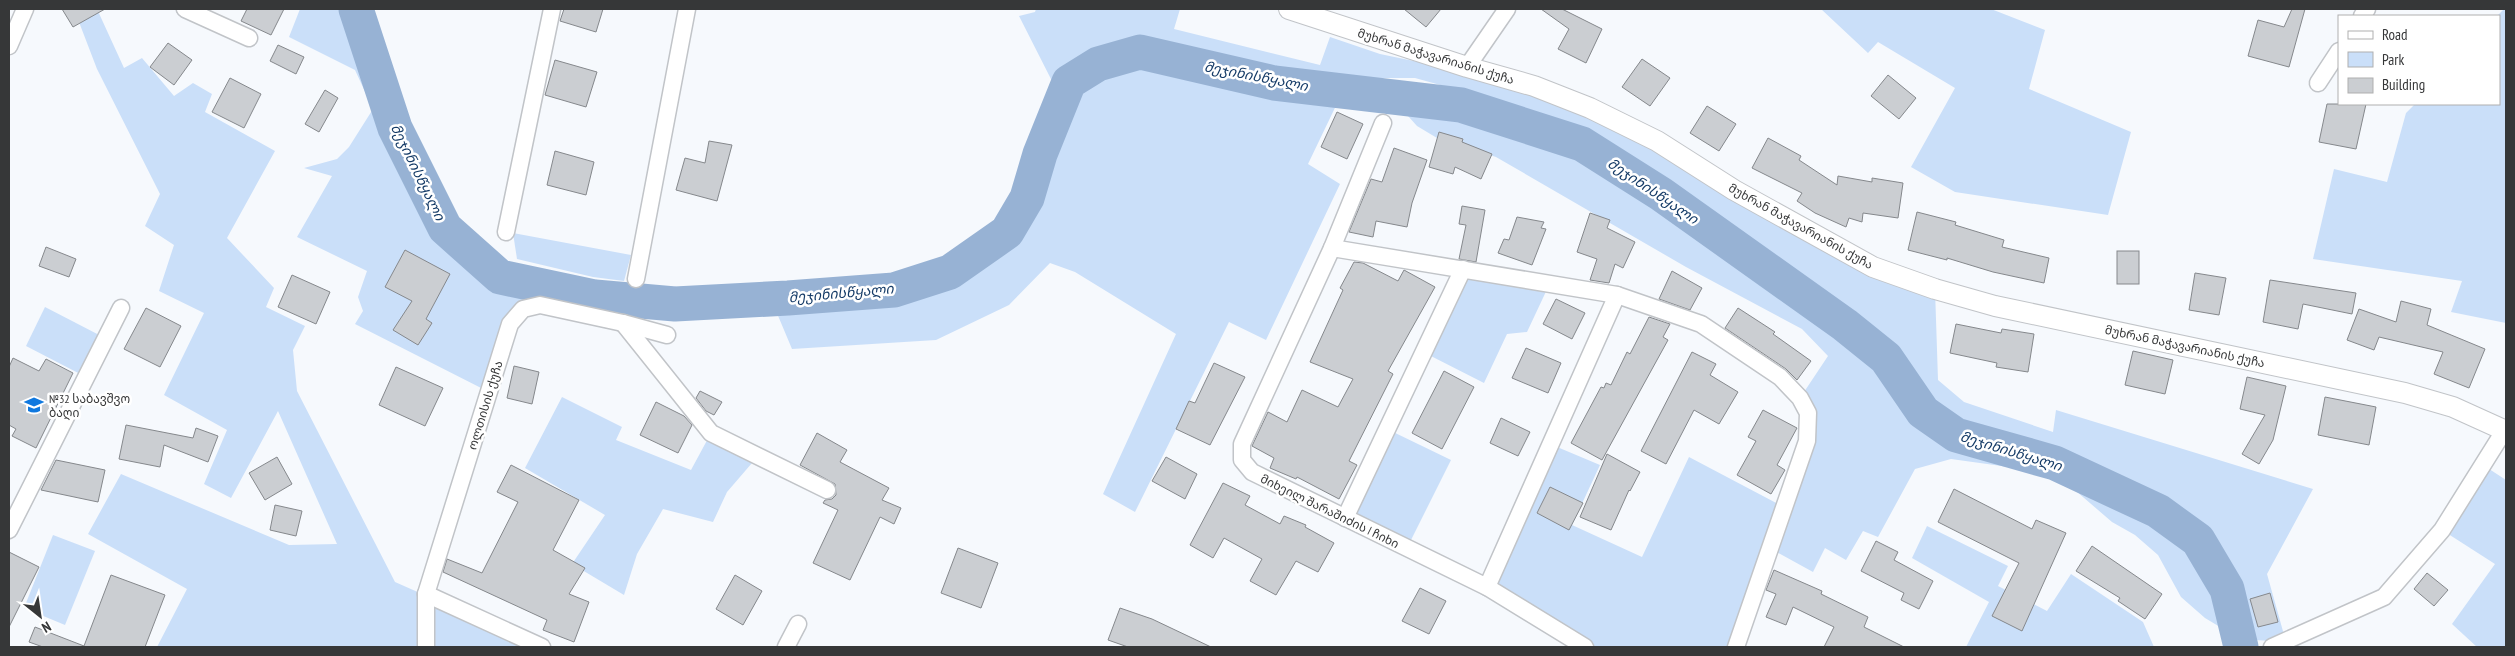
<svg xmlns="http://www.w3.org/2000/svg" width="2515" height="656" font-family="'PT Sans Narrow','Noto Sans Georgian',sans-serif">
	<rect width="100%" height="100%" fill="#f6f9fd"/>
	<g fill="#cadff9">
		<polygon points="74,9 97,9 124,68 142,58 174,96 193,83 212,94 205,112 275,151 227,238 274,288 266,307 305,326 293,350 297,391 395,582 542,647 157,647 187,589 88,534 121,474 289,545 337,544 278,411 231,498 204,484 227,430 164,395 204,313 159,291 174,245 145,226 160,194 97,69"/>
		<polygon points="300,9 356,9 395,128 445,228 500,277 535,284 489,392 355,324 363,311 358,297 367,271 297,237 332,176 304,168 337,159 349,147 373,109 355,70 289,37"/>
		<polygon points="1036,9 1180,9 1174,29 1320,65 1330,37 1380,54 1534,86 1935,289 1938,380 1964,402 2053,432 2056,410 2313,489 2267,574 2286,642 2240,639 2205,618 2181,597 2158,555 2135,535 2112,522 2069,485 2038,471 1951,459 1915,469 1878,537 1863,531 1846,560 1825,548 1813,572 1771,549 1736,647 1585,647 1487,587 1550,444 1600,465 1572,525 1642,557 1689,457 1784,507 1807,441 1800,398 1828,356 1802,329 1686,267 1496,157 1437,138 1417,126 1391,97 1461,105 1462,91 1415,78 1336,78 1151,43 1116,42 1086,57 1053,83 1019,16 1035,12"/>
		<polygon points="1821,9 1991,9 2045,30 2029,89 2131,132 2108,215 1955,192 1911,167 1955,88 1878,42 1868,53"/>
		<polygon points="2504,9 2506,9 2506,323 2451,312 2462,281 2313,259 2334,169 2387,182 2406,113 2415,104 2499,104 2497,16"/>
		<polygon points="1140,52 1274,83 1343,91 1308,164 1340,184 1266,340 1229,322 1135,512 1103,494 1176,334 1075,272 1050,263 1009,305 936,340 792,349 771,299 894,290 950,272 1007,232 1027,198 1040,154 1069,82 1098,64"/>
		<polygon points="513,233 631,255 624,281 593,277 517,259"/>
		<polygon points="1463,269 1550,283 1527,332 1507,334 1484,383 1423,352"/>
		<polygon points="45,307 105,338 86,377 26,346"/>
		<polygon points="562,397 622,427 616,440 691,470 711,433 758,456 727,492 713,522 663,509 637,554 624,595 572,564 605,515 525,468"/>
		<polygon points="1387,429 1451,460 1407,548 1345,518"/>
		<polygon points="2483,465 2506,480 2506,647 2477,647 2452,624 2495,564 2442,530"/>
		<polygon points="1927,526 2008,566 1998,586 2047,611 2071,574 2143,622 2154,647 1966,647 1989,602 1912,558"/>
		<polygon points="53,535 95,551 65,625 24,608"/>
	</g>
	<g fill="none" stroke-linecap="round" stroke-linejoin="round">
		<polyline stroke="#97b2d4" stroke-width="35" points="356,9 395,128 445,228 500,277 595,297 675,304 788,298 894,290 950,272 1007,232 1027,198 1040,154 1069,82 1098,64 1140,52 1274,83 1461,105 1582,144 1661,194 1845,325 1886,358 1923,412 1956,435 2055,463 2158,511 2198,540 2227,589 2241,647"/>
	</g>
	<g fill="#cbced2" stroke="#85888c">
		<polygon points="62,9 105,9 73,27"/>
		<polygon points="247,9 284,9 271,35 241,21"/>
		<polygon points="564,9 603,9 596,32 560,21"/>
		<polygon points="1404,9 1441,9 1426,27"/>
		<polygon points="1541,9 1562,9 1602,29 1586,63 1558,49 1569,29"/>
		<polygon points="2292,9 2305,9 2289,67 2248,56 2258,20 2284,27"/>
		<polygon points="168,43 192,60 174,85 150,67"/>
		<polygon points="278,45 304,57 296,74 270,61"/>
		<polygon points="1642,59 1670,78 1650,106 1622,87"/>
		<polygon points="555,60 597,72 586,107 545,95"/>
		<polygon points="1888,75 1916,98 1899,119 1871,96"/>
		<polygon points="230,78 261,94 244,128 212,112"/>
		<polygon points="325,90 338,98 319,132 305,124"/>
		<polygon points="2327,104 2366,104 2356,149 2319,142"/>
		<polygon points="1707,106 1736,124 1719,151 1690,133"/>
		<polygon points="1337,112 1363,124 1347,159 1321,147"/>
		<polygon points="1439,132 1463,139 1462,142 1492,154 1481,179 1455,167 1453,174 1429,167"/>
		<polygon points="1768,138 1801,156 1799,160 1837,185 1838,176 1872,182 1872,178 1903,183 1898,218 1863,213 1862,222 1849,218 1846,227 1815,213 1797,201 1802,193 1752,168"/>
		<polygon points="709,141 732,145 717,201 676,190 685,158 705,163"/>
		<polygon points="1394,148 1427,160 1412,203 1407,227 1376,221 1373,237 1349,232 1371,179 1382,182"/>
		<polygon points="555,151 594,162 586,195 547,185"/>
		<polygon points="1462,206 1485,210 1476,262 1459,259 1466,225 1459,224"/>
		<polygon points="1917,212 1956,222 1955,225 2004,240 2002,247 2049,258 2044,283 1993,272 1947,258 1947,260 1908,250"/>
		<polygon points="1590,213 1610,220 1607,228 1635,242 1623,268 1615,264 1609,283 1590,280 1597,259 1577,252"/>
		<polygon points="1517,217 1544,222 1541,228 1546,229 1532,265 1498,253 1504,239 1509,240"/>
		<polygon points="46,247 76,259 69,277 39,266"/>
		<polygon points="405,250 450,274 426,319 432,323 418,345 393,330 412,301 385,287"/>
		<rect x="2117" y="251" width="22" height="33"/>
		<polygon points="1354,262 1363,263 1398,281 1404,270 1435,287 1388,371 1393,374 1349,461 1357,465 1339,499 1297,477 1296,479 1270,468 1274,458 1252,446 1268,412 1287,422 1302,390 1338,407 1353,379 1310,362 1343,290 1340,288"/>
		<polygon points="1672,271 1702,288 1690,310 1659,299"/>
		<polygon points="2195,273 2226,278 2219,315 2189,310"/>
		<polygon points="292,275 330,292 316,324 278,307"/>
		<polygon points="2270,280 2356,293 2352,314 2303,304 2298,329 2263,322"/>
		<polygon points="1556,299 1585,313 1572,339 1543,324"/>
		<polygon points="2401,301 2431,309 2427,325 2485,349 2469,388 2434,374 2443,352 2379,337 2374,350 2347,340 2359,309 2396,322"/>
		<polygon points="146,308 181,326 160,367 124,349"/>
		<polygon points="1738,308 1775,332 1773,334 1811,361 1797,380 1786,369 1725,328"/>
		<polygon points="1649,317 1670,324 1663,337 1668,340 1602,460 1571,443 1601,387 1604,388 1606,383 1611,385 1627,352 1630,354"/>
		<polygon points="1956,324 2001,333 2002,329 2034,334 2028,372 1996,367 1997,363 1950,353"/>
		<polygon points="1526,348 1561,363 1548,393 1512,378"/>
		<polygon points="2133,351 2173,360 2165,394 2125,385"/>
		<polygon points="1692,352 1716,364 1710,375 1738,392 1719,424 1694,410 1666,464 1641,451"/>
		<polygon points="13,358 39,371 46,359 73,373 36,448 12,436 16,429 9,425 9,367"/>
		<polygon points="1214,363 1245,377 1210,445 1176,429 1189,401 1195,403"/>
		<polygon points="514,366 539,372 532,404 507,398"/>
		<polygon points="396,367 443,388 425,426 379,405"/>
		<polygon points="1444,371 1474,387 1442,449 1412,433"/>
		<polygon points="2247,377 2286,386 2273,440 2259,464 2242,454 2265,415 2240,409"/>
		<polygon points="700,391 722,402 714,415 706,411 696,398"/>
		<polygon points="2325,397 2376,407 2369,445 2318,435"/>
		<polygon points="656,402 684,416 692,425 678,453 640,435"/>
		<polygon points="1763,410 1797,428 1777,465 1785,470 1771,494 1737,475 1756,441 1748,437"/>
		<polygon points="1501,418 1530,432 1518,456 1490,443"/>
		<polygon points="126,425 193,438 196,428 218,436 208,462 164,445 160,467 119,459"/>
		<polygon points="817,433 847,450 840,462 889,488 882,500 901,508 894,524 880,517 850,580 813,563 838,510 823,503 825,500 832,499 836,495 835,484 800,465"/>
		<polygon points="1607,454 1640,472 1630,491 1629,490 1611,530 1580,517"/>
		<polygon points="277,457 292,484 265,500 249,473"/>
		<polygon points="1166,457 1197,474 1185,499 1152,481"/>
		<polygon points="56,460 105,470 98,502 41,490"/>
		<polygon points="511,465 579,500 553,550 585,568 569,594 589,602 574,642 543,630 547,620 443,572 447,559 482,573 518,502 497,492"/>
		<polygon points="1223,483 1250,496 1245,505 1280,524 1284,516 1306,525 1305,527 1334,543 1318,572 1296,561 1276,595 1250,581 1262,559 1224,538 1213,558 1190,545"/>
		<polygon points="1550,487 1583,503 1569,530 1537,513"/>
		<polygon points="1954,489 2032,529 2036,520 2066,533 2022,631 1992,616 2019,563 1938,522"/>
		<polygon points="275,505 302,511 296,536 270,530"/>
		<polygon points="1876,541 1898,552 1894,560 1933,581 1919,609 1901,600 1904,593 1861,571"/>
		<polygon points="2092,546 2162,594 2145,619 2118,601 2120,598 2076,571"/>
		<polygon points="958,548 998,563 981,608 941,593"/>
		<polygon points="9,552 39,567 9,627"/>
		<polygon points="1774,570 1822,591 1821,594 1868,617 1864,627 1904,647 1824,647 1834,627 1793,607 1786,625 1766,617 1776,594 1766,590"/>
		<polygon points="2427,573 2448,590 2434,606 2414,589"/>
		<polygon points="111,575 165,595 145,647 43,647 29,642 35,627 84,646"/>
		<polygon points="735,575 762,591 743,625 716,609"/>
		<polygon points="1420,588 1446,601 1429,634 1402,621"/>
		<polygon points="2270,593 2278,622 2258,627 2250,599"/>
		<polygon points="1120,608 1152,619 1211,647 1128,647 1108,640"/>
	</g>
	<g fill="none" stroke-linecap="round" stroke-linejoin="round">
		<g stroke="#c1c4c8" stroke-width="19">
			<g id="minor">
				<polyline points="185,9 249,38"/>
				<polyline points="2362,16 2367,9"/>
				<polyline points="9,46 25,9"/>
				<polyline points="1467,67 1507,9"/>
				<polyline points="2318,83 2339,51"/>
				<polyline points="1383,123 1332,248 1242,444 1242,460 1252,472 1487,587 1585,647"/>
				<polyline points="506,232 552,9"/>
				<polyline points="1332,248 1617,295 1701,324 1780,377 1800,398 1808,413 1807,441 1736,647"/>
				<polyline points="636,279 687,9"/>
				<polyline points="623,323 711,433 827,490"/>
				<polyline points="1345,518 1463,269"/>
				<polyline points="9,530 121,308"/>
				<polyline points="1487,587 1617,295"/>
				<polyline points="426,594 542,647"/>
				<polyline points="426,647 426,594 510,324 523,309 540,305 623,323 667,335"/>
				<polyline points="786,647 798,624"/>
				<polyline points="2272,647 2384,597 2442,530 2504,431"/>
			</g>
		</g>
		<g stroke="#c1c4c8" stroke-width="22">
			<polyline id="tertiary" points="1289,9 1467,67 1534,86 1590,108 1657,141 1734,190 1873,267 1935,289 1995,306 2405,393 2453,407 2506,431"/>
		</g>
		<use href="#minor" stroke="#fff" stroke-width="16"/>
		<use href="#tertiary" stroke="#fff" stroke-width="20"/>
	</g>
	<defs>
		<g id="school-bare" transform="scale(1.5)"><path d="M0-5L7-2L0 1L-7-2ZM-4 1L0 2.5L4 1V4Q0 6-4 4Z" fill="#0f78df" stroke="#fff" stroke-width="2.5" paint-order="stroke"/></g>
	</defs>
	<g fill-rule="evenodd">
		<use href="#school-bare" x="34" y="405"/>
	</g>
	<g text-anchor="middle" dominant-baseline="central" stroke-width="5" stroke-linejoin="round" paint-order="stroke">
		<g font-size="12" fill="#363738" stroke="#fff">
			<text transform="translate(1436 56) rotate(17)">მუხრან მაჭავარიანის ქუჩა</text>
			<text transform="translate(1801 226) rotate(29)">მუხრან მაჭავარიანის ქუჩა</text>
			<text transform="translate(2185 346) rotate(12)">მუხრან მაჭავარიანის ქუჩა</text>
			<text transform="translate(485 405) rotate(-73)">ოლთისის ქუჩა</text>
			<text transform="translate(1330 511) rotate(26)">მიხეილ შარაშიძის I ჩიხი</text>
		</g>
		<g font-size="12" fill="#363738" stroke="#fff" text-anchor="start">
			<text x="49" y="398">№32 საბავშვო<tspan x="49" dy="14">ბაღი</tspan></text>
		</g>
		<g font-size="14" font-style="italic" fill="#153b67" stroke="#fff">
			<text transform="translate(1256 76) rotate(11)">მეჯინისწყალი</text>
			<text transform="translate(418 172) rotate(64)">მეჯინისწყალი</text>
			<text transform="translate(1653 191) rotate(34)">მეჯინისწყალი</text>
			<text transform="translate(841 293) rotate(-5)">მეჯინისწყალი</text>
			<text transform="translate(2011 451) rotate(17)">მეჯინისწყალი</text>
		</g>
	</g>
	<rect width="2515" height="656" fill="none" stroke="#363738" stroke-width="20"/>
	<rect x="2338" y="15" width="162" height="90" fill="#ffffff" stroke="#afafaf"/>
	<rect x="2348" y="31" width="25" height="8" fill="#ffffff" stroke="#afafaf"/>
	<text x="2382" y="40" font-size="15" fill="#363738">Road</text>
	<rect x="2348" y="52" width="25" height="15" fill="#cadff9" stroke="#afafaf"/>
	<text x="2382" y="65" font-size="15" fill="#363738">Park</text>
	<rect x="2348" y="78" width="25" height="15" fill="#cbced2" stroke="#afafaf"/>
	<text x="2382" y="90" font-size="15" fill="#363738">Building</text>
	<g transform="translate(40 616) rotate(150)" stroke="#ffffff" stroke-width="4" paint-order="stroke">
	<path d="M0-4L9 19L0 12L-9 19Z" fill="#363738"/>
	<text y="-8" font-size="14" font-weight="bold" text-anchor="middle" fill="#363738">N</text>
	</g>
</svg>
